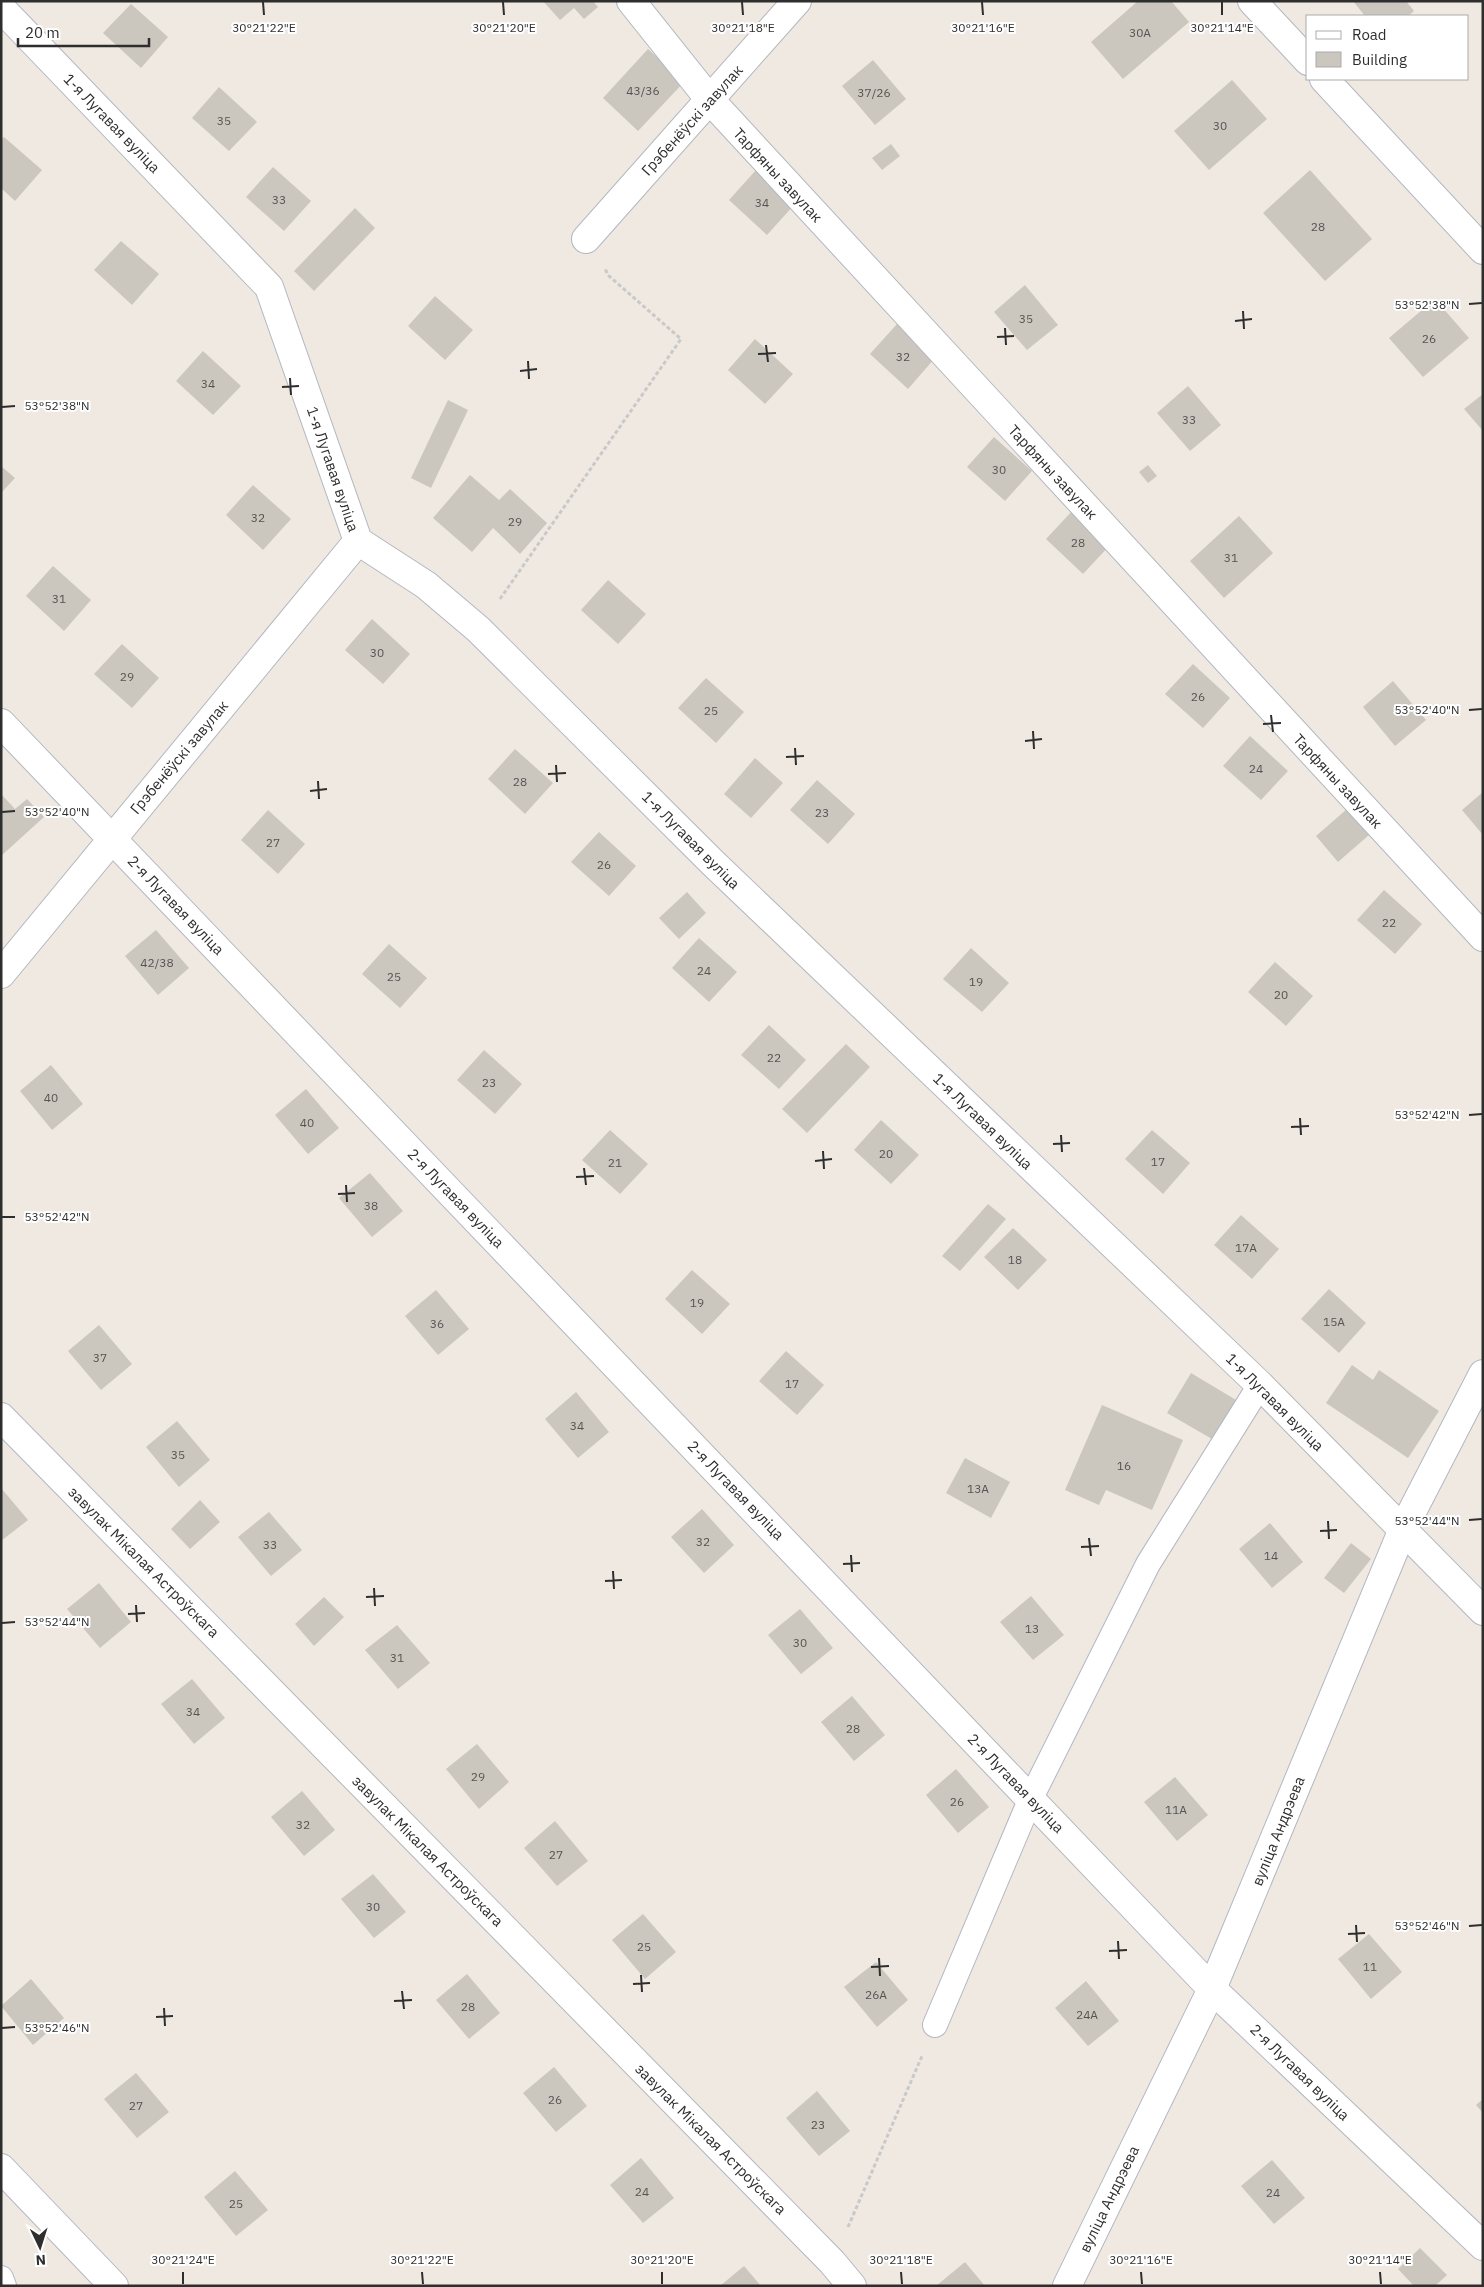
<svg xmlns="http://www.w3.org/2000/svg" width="1484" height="2287" font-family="'IBM Plex Sans',sans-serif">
	<rect width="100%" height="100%" fill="#efe9e1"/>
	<g fill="#cbc7bf">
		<polygon points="543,1 593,1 598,7 584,19 574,8 560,20"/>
		<polygon points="1138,1 1171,1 1189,22 1123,79 1091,42"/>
		<polygon points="1353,1 1406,1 1414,11 1408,16 1365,16"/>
		<polygon points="131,4 168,37 141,68 103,33"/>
		<polygon points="648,49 684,82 638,131 603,98"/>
		<polygon points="873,60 906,99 875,125 842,86"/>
		<polygon points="1232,80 1267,119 1209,170 1174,131"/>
		<polygon points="219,87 257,122 229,151 192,118"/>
		<polygon points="4,137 42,170 15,201 1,188 1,139"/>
		<polygon points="891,144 900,156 882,170 872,158"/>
		<polygon points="273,167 311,201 284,231 246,197"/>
		<polygon points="756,170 794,205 767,235 729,200"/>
		<polygon points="1310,170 1372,239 1325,281 1263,213"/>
		<polygon points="355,208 375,228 314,291 294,271"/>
		<polygon points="121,241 159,274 132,305 94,270"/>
		<polygon points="1025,285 1058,325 1027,350 994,312"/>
		<polygon points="435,296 473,330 445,360 408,326"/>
		<polygon points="1435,299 1469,338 1423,377 1389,338"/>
		<polygon points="897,324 935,358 908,389 870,354"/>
		<polygon points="755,339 793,374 765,404 728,370"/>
		<polygon points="203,351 241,386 213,415 176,381"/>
		<polygon points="1188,386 1221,425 1190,451 1157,413"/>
		<polygon points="1483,394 1483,431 1464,409"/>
		<polygon points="448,400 468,410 431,488 411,478"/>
		<polygon points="994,437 1032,471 1005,501 967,467"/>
		<polygon points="1148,465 1157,476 1148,483 1139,472"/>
		<polygon points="1,466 15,478 1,493"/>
		<polygon points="470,475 499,500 510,489 547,523 520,554 493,528 472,552 433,518"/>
		<polygon points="253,485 291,519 263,550 226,515"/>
		<polygon points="1073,510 1111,544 1083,574 1046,539"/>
		<polygon points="1239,516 1273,553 1224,598 1190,561"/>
		<polygon points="53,566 91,600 64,631 26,596"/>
		<polygon points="608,580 646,614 618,644 581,610"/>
		<polygon points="372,619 410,654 383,684 345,650"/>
		<polygon points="122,644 159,678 132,708 94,674"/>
		<polygon points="1193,664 1230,698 1203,728 1165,694"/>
		<polygon points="706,678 744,712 716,743 678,708"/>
		<polygon points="1393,681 1426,720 1395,746 1363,707"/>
		<polygon points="1250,736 1288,771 1261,800 1223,766"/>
		<polygon points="515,749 553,783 525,814 488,779"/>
		<polygon points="755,758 783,783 751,818 724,794"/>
		<polygon points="817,780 855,814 828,844 790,810"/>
		<polygon points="1483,792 1483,835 1462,810"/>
		<polygon points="1,794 15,809 27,799 44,817 1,856"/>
		<polygon points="1347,809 1369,835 1338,862 1316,836"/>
		<polygon points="268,810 305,844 278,874 241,840"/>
		<polygon points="599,832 636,866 609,896 571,862"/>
		<polygon points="1384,890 1422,924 1395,954 1357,920"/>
		<polygon points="687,892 706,913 679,939 659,918"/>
		<polygon points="156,930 189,968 158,995 125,956"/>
		<polygon points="699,938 737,972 709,1002 672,968"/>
		<polygon points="389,944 427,978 400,1008 362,974"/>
		<polygon points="971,948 1009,983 982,1012 943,979"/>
		<polygon points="1275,962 1313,996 1286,1026 1248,992"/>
		<polygon points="769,1025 806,1060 779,1089 741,1055"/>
		<polygon points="846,1044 870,1067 807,1133 782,1109"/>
		<polygon points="484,1050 522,1084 495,1114 457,1080"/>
		<polygon points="51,1065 83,1104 52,1130 20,1091"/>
		<polygon points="306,1089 339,1128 308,1154 275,1115"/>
		<polygon points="881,1120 919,1155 891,1184 854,1150"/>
		<polygon points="610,1130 648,1164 620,1194 582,1160"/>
		<polygon points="1152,1130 1190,1163 1163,1194 1125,1159"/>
		<polygon points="370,1173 403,1211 372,1237 339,1198"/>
		<polygon points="988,1204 1006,1219 960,1271 942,1256"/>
		<polygon points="1241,1215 1279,1249 1252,1279 1214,1245"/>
		<polygon points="1013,1228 1047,1260 1018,1290 984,1257"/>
		<polygon points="692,1270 730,1304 702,1334 665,1299"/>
		<polygon points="1329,1289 1366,1323 1339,1353 1301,1319"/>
		<polygon points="436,1290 469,1329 438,1355 405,1316"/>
		<polygon points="99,1325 132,1364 101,1390 68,1351"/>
		<polygon points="786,1351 824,1385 797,1415 759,1381"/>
		<polygon points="1352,1365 1373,1380 1379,1370 1439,1411 1408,1458 1326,1403"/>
		<polygon points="1191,1373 1236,1400 1212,1439 1167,1413"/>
		<polygon points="576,1392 609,1432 578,1458 545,1419"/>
		<polygon points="1102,1405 1183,1440 1152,1510 1106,1490 1099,1505 1065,1490"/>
		<polygon points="177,1421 210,1460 179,1487 146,1447"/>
		<polygon points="965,1458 1010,1482 991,1518 946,1493"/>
		<polygon points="1,1488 28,1520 1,1541"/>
		<polygon points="200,1500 220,1522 190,1549 171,1529"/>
		<polygon points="702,1509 734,1545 704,1573 671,1537"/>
		<polygon points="269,1512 302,1550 271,1576 238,1537"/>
		<polygon points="1270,1523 1303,1562 1272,1588 1239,1549"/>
		<polygon points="1351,1543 1371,1559 1344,1593 1324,1578"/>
		<polygon points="99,1583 131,1622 100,1648 67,1609"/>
		<polygon points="1031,1596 1064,1635 1033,1660 1000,1622"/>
		<polygon points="324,1597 344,1617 314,1646 295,1624"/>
		<polygon points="800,1609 833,1648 801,1674 768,1635"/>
		<polygon points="397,1625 430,1663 398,1689 365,1650"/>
		<polygon points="192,1679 225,1718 194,1744 161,1704"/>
		<polygon points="852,1696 885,1735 854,1761 821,1722"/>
		<polygon points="477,1744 509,1782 479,1809 446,1769"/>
		<polygon points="956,1769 989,1807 958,1833 926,1795"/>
		<polygon points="1175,1777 1208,1815 1177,1841 1144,1802"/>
		<polygon points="302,1791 335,1830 304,1856 271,1817"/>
		<polygon points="555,1821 588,1861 557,1886 524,1848"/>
		<polygon points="373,1874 406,1912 374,1938 341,1899"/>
		<polygon points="643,1914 676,1952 645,1979 612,1940"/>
		<polygon points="1369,1934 1402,1972 1371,1999 1338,1959"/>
		<polygon points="876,1962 908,2000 877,2027 844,1987"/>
		<polygon points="467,1974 500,2013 469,2039 436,2000"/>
		<polygon points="31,1979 64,2018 33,2045 1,2006"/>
		<polygon points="1086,1981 1119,2021 1088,2046 1055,2008"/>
		<polygon points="554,2067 587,2106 556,2132 523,2093"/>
		<polygon points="136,2073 169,2112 137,2138 104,2099"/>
		<polygon points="817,2091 850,2131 819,2156 786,2118"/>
		<polygon points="1483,2099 1483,2113 1476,2105"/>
		<polygon points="641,2158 674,2198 643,2223 610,2185"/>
		<polygon points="1272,2160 1305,2198 1274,2224 1241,2186"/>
		<polygon points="235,2171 268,2210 236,2236 204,2197"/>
		<polygon points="1420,2248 1447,2275 1435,2286 1414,2286 1398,2269"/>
		<polygon points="965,2262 985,2286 936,2286"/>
		<polygon points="744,2266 761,2286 720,2286"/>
	</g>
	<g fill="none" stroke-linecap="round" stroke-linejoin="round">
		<g stroke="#b4b7c1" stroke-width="26">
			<g id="service">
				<polyline points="935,2025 1031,1798 1148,1564 1260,1385"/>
				<polyline points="1,2278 4,2286"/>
			</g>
		</g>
		<g stroke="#b4b7c1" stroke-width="30">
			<g id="minor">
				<polyline points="631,1 710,100 1483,937"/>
				<polyline points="1252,1 1308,61"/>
				<polyline points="1,8 269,287 358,541 426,585 478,629 713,863 1260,1385 1483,1611"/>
				<polyline points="1324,79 1483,250"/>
				<polyline points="586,239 797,1"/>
				<polyline points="1,723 1212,1989 1483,2246"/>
				<polyline points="1,974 358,541"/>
				<polyline points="1,1417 832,2262 852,2286"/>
				<polyline points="1,2168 114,2286"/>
				<polyline points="1067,2286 1212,1989 1403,1529 1483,1374"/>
			</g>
		</g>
		<g stroke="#c9c9c9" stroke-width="3" stroke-dasharray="4 2.5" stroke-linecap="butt">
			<polyline points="500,599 681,339 609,276 605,269"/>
			<polyline points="848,2227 922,2056"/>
		</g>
		<use href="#service" stroke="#fff" stroke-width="24"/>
		<use href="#minor" stroke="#fff" stroke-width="28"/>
	</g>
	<path fill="none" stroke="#2e2e2e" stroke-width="2" d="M 263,2 L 264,15M 503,2 L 504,15M 742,2 L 743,15M 982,2 L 983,15M 1222,2 L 1222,15M 1469,304 L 1482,303M 1243,311 L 1244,329M 1235,321 L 1252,319M 1005,328 L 1006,345M 997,337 L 1014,336M 766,345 L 768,362M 758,354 L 776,353M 528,361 L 529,379M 520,371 L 537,369M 290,378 L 291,395M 282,387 L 299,386M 2,407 L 15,406M 1469,710 L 1482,709M 1271,715 L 1273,732M 1263,724 L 1281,723M 1033,731 L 1034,749M 1025,741 L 1042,739M 795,748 L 796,765M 786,757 L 804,756M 556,765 L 557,782M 548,774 L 566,773M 318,781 L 319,799M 310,791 L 327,789M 2,812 L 15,811M 1469,1115 L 1482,1114M 1300,1118 L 1301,1135M 1291,1127 L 1309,1126M 1061,1135 L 1062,1152M 1053,1144 L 1070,1143M 823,1151 L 824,1169M 815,1161 L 832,1159M 584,1168 L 586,1185M 576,1177 L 594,1176M 346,1185 L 347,1202M 338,1194 L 355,1193M 2,1217 L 15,1217M 1469,1520 L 1482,1519M 1328,1521 L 1329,1539M 1320,1531 L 1337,1530M 1089,1538 L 1091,1556M 1081,1547 L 1099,1546M 851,1555 L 852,1572M 843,1564 L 860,1563M 613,1571 L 614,1589M 605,1581 L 622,1580M 374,1588 L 375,1606M 366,1597 L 384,1596M 136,1605 L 137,1622M 128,1614 L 145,1613M 2,1623 L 15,1622M 1356,1925 L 1357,1942M 1469,1926 L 1482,1925M 1348,1934 L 1365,1933M 1118,1941 L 1119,1959M 1109,1951 L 1127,1950M 879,1958 L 880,1976M 871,1967 L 889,1966M 641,1975 L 642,1992M 633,1984 L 650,1983M 402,1991 L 404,2009M 394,2001 L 412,2000M 164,2008 L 165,2026M 156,2017 L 173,2016M 2,2028 L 15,2027M 183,2272 L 183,2284M 422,2272 L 423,2284M 662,2272 L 662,2284M 901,2272 L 902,2284M 1141,2272 L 1142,2284M 1380,2272 L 1381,2284"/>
	<g text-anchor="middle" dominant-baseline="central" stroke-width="4" stroke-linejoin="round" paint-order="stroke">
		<g font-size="12" fill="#555452">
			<text x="1140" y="32">30А</text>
			<text x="643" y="90">43/36</text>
			<text x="874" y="92">37/26</text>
			<text x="224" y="120">35</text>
			<text x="1220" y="125">30</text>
			<text x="279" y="199">33</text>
			<text x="762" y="202">34</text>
			<text x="1318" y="226">28</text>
			<text x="1026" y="318">35</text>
			<text x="1429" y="338">26</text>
			<text x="903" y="356">32</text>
			<text x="208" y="383">34</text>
			<text x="1189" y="419">33</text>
			<text x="999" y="469">30</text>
			<text x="258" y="517">32</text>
			<text x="515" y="521">29</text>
			<text x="1078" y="542">28</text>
			<text x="1231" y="557">31</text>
			<text x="59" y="598">31</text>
			<text x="377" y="652">30</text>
			<text x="127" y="676">29</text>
			<text x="1198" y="696">26</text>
			<text x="711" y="710">25</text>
			<text x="1256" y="768">24</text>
			<text x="520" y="781">28</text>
			<text x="822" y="812">23</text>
			<text x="273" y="842">27</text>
			<text x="604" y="864">26</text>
			<text x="1389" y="922">22</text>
			<text x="157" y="962">42/38</text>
			<text x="704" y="970">24</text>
			<text x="394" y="976">25</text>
			<text x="976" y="981">19</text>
			<text x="1281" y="994">20</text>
			<text x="774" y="1057">22</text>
			<text x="489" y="1082">23</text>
			<text x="51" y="1097">40</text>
			<text x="307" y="1122">40</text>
			<text x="886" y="1153">20</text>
			<text x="1158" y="1161">17</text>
			<text x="615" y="1162">21</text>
			<text x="371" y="1205">38</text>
			<text x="1246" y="1247">17А</text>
			<text x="1015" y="1259">18</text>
			<text x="697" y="1302">19</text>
			<text x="1334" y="1321">15А</text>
			<text x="437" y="1323">36</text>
			<text x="100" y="1357">37</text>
			<text x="792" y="1383">17</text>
			<text x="577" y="1425">34</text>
			<text x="178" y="1454">35</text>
			<text x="1124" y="1465">16</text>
			<text x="978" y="1488">13А</text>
			<text x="703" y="1541">32</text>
			<text x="270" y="1544">33</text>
			<text x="1271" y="1555">14</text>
			<text x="1032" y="1628">13</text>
			<text x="800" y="1642">30</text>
			<text x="397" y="1657">31</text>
			<text x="193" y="1711">34</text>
			<text x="853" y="1728">28</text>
			<text x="478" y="1776">29</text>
			<text x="957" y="1801">26</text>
			<text x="1176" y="1809">11А</text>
			<text x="303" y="1824">32</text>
			<text x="556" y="1854">27</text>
			<text x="373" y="1906">30</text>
			<text x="644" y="1946">25</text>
			<text x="1370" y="1966">11</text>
			<text x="876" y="1994">26А</text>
			<text x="468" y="2006">28</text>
			<text x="1087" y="2014">24А</text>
			<text x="555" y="2099">26</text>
			<text x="136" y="2105">27</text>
			<text x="818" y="2124">23</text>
			<text x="642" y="2191">24</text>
			<text x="1273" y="2192">24</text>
			<text x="236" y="2203">25</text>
		</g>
		<g font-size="15" fill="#2e2e2e" stroke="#fff">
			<text transform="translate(692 120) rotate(-48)">Грэбенёўскі завулак</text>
			<text transform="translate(112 123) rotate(46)">1-я Лугавая вуліца</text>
			<text transform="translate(778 175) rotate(47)">Тарфяны завулак</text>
			<text transform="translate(333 469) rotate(71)">1-я Лугавая вуліца</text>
			<text transform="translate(1053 472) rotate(47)">Тарфяны завулак</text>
			<text transform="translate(179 757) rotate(-50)">Грэбенёўскі завулак</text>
			<text transform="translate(1338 781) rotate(47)">Тарфяны завулак</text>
			<text transform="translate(691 840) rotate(45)">1-я Лугавая вуліца</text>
			<text transform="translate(176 905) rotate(46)">2-я Лугавая вуліца</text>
			<text transform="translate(983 1121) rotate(44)">1-я Лугавая вуліца</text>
			<text transform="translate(456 1198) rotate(46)">2-я Лугавая вуліца</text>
			<text transform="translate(1275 1402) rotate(45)">1-я Лугавая вуліца</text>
			<text transform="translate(736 1490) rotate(46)">2-я Лугавая вуліца</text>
			<text transform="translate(144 1562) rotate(45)">завулак Мікалая Астроўскага</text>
			<text transform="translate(1016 1783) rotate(46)">2-я Лугавая вуліца</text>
			<text transform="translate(1278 1831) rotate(-68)">вуліца Андрэева</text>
			<text transform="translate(428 1851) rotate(45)">завулак Мікалая Астроўскага</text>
			<text transform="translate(1300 2072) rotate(44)">2-я Лугавая вуліца</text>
			<text transform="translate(711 2139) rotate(45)">завулак Мікалая Астроўскага</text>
			<text transform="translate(1109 2199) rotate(-64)">вуліца Андрэева</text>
		</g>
	</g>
	<g font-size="12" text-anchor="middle" fill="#2e2e2e" stroke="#fff" stroke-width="4" stroke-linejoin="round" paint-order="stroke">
		<text x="264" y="32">30°21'22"E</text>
		<text x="504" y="32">30°21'20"E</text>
		<text x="743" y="32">30°21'18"E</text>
		<text x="983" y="32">30°21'16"E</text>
		<text x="1222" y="32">30°21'14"E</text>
		<text x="1427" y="309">53°52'38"N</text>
		<text x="57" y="410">53°52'38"N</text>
		<text x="1427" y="714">53°52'40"N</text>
		<text x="57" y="816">53°52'40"N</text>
		<text x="1427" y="1119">53°52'42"N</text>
		<text x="57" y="1221">53°52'42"N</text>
		<text x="1427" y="1525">53°52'44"N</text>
		<text x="57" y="1626">53°52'44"N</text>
		<text x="1427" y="1930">53°52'46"N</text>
		<text x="57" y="2032">53°52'46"N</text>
		<text x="183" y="2264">30°21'24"E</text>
		<text x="422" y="2264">30°21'22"E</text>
		<text x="662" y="2264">30°21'20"E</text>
		<text x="901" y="2264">30°21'18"E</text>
		<text x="1141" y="2264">30°21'16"E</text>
		<text x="1380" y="2264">30°21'14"E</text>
	</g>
	<rect width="1484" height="2287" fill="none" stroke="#2e2e2e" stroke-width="5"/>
	<rect x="1306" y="15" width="162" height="65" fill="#ffffff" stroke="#ababab"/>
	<rect x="1316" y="31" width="25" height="8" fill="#ffffff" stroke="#ababab"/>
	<text x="1352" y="40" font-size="15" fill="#2e2e2e">Road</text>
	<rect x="1316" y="52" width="25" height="15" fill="#cbc7bf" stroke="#ababab"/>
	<text x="1352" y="65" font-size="15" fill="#2e2e2e">Building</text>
	<g transform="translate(40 2247) rotate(176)" stroke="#ffffff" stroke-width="4" paint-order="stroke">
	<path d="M0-4L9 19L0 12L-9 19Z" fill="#2e2e2e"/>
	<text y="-8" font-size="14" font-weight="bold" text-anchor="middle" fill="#2e2e2e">N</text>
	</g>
	<path d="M18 38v8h131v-8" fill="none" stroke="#2e2e2e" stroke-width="2.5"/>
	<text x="25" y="38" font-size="15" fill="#2e2e2e" stroke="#ffffff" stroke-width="4" paint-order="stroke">20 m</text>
</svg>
